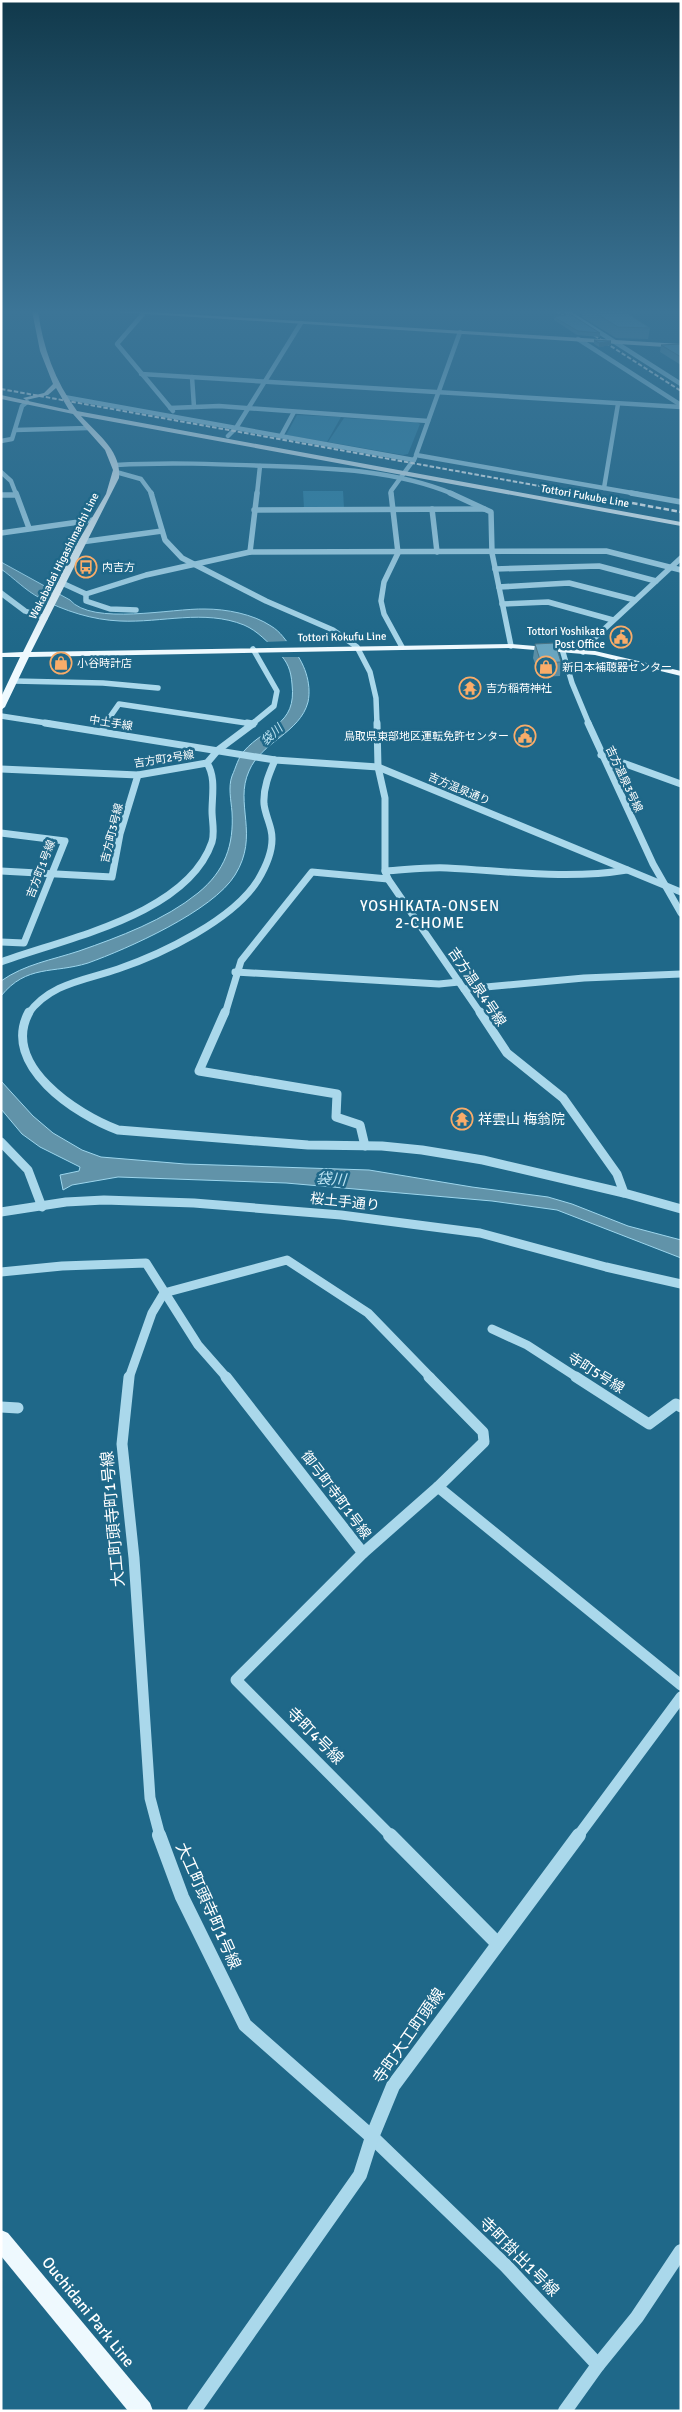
<svg xmlns="http://www.w3.org/2000/svg" width="682" height="2412" font-family="Signika,'Noto Sans JP',sans-serif">
	<rect width="100%" height="100%" fill="#1f6889"/>
	<g fill="#3284a7">
		<polygon points="297,415 341,417 327,442 286,435"/>
		<polygon points="344,418 416,422 420,424 408,454 403,455 328,442"/>
		<polygon points="303,491 343,491 344,508 304,508"/>
	</g>
	<g fill="#6193a9" stroke="#9dd6ed">
		<path d="M 1,562 L 70,600 C 92,626 173,608 205,609 C 226,609 253,614 271,626 C 281,632 285,640 292,648 C 304,662 312,683 308,702 C 300,733 261,742 249,771 C 234,804 260,835 235,875 C 213,911 127,949 88,963 C 53,974 27,964 1,996 L 1,981 C 25,964 52,960 79,951 C 119,937 165,920 198,893 C 225,871 234,845 232,812 C 231,800 228,787 232,776 C 236,767 238,758 244,751 C 266,726 297,726 292,684 C 291,671 288,662 278,652 C 267,642 258,631 244,625 C 204,609 162,623 120,621 C 93,620 64,611 40,598 C 26,591 14,578 1,569 Z"/>
		<polygon points="1,1081 33,1116 53,1133 82,1150 101,1157 185,1164 369,1170 472,1187 548,1197 572,1204 628,1226 681,1240 681,1258 557,1210 492,1201 286,1183 118,1177 72,1185 63,1190 60,1175 79,1171 80,1167 40,1147 22,1134 1,1109"/>
	</g>
	<polygon fill="#1f6889" points="290,641 302,657 279,657 264,642"/>
	<g fill="none" stroke-linecap="round" stroke-linejoin="round">
		<g stroke="#aad8eb" stroke-width="4.5">
			<polyline points="566,311 681,384"/>
			<polyline points="143,314 117,344 173,411"/>
			<polyline points="460,332 416,455 638,494"/>
			<polyline points="578,339 681,405"/>
			<polyline points="141,374 681,407"/>
			<polyline points="192,377 194,407"/>
			<polyline points="64,397 414,460"/>
			<polyline points="170,408 219,406 428,421"/>
			<polyline points="15,430 88,428"/>
			<polyline points="228,436 236,428 301,323"/>
			<polyline points="281,436 294,412"/>
			<polyline points="1,441 12,439 22,406 27,402"/>
			<path d="M 116,465 C 167,462 218,464 269,466 C 331,468 395,470 453,494"/>
			<polyline points="1,472 11,481 16,494"/>
			<polyline points="116,472 141,479 152,494"/>
			<polyline points="604,488 618,404"/>
			<polyline points="257,494 260,466"/>
			<polyline points="391,494 391,491 415,458"/>
		</g>
		<g stroke="#aad8eb" stroke-width="5.5">
			<polyline points="16,493 29,528"/>
			<polyline points="151,493 165,540 182,558 266,601 333,630 357,647 370,672 376,698 377,724"/>
			<polyline points="391,493 398,553 384,582 381,601 384,614 402,647"/>
			<polyline points="450,493 491,512 492,553 511,646"/>
			<polyline points="631,493 681,502"/>
			<polyline points="1,495 16,495"/>
			<polyline points="432,509 437,552"/>
			<polyline points="254,510 484,509"/>
			<polyline points="1,533 93,520"/>
			<polyline points="81,542 162,531"/>
			<polyline points="250,552 257,493"/>
			<polyline points="495,569 599,566 656,581"/>
			<polyline points="62,583 86,594 146,575 250,552 606,551 681,570"/>
			<polyline points="499,587 569,583 635,600"/>
			<polyline points="1,593 25,611 45,618"/>
			<polyline points="86,594 86,601 110,609 136,610"/>
			<polyline points="502,604 548,602 613,620"/>
			<polyline points="562,649 572,683 589,724"/>
			<polyline points="583,652 587,645 681,558"/>
			<polyline points="14,681 103,683 158,688"/>
			<polyline points="1,716 53,724"/>
			<polyline points="105,724 119,704 253,724"/>
			<polyline points="252,724 274,706 277,691 253,649"/>
		</g>
		<g stroke="#aad8eb" stroke-width="7">
			<polyline points="45,723 275,760 378,767 681,892"/>
			<polyline points="247,723 253,724"/>
			<polyline points="377,723 378,767 385,798 385,871 388,879 481,1014"/>
			<polyline points="588,723 653,864 681,913"/>
			<polyline points="102,731 106,723"/>
			<polyline points="601,755 681,784"/>
			<polyline points="1,769 138,775 207,763 218,750 254,723"/>
			<polyline points="1,833 65,841 24,943 1,942"/>
			<polyline points="1,871 112,877 120,834 138,775"/>
			<path d="M 385,871 C 405,870 426,867 447,868 C 507,871 567,880 627,870"/>
			<path d="M 1,962 C 66,938 187,915 212,842 C 215,832 212,821 212,811 C 212,796 216,777 207,763"/>
			<polyline points="235,972 439,984 459,982"/>
			<polyline points="464,989 584,978 681,974"/>
			<path d="M 28,1014 C 50,983 86,980 118,969 C 162,954 233,920 258,880 C 267,865 275,847 271,830 C 269,821 265,813 264,804 C 263,788 269,774 275,760"/>
			<polyline points="225,1014 241,961 312,872 388,879"/>
		</g>
		<g stroke="#aad8eb" stroke-width="9">
			<path d="M 29,1012 C 0,1065 77,1115 118,1130 L 308,1145 L 382,1146 L 422,1150 L 483,1160 L 624,1193"/>
			<polyline points="225,1012 199,1071 337,1094 336,1117 360,1125 365,1146"/>
			<polyline points="480,1012 507,1053 563,1098 617,1174 624,1193 681,1209"/>
			<polyline points="1,1142 28,1170 42,1207"/>
			<polyline points="1,1212 66,1202 104,1200 194,1203 341,1215 480,1233 606,1267 681,1284"/>
			<polyline points="1,1272 62,1266 146,1263 198,1345 227,1378"/>
			<polyline points="492,1329 527,1345 578,1378"/>
			<polyline points="129,1378 152,1313 164,1293 287,1260 368,1313 431,1378"/>
		</g>
		<g stroke="#aad8eb" stroke-width="11">
			<polyline points="129,1377 122,1444 134,1558 150,1798 160,1836"/>
			<polyline points="226,1377 363,1553 438,1487 681,1685"/>
			<polyline points="429,1377 483,1432 484,1442 438,1487"/>
			<polyline points="576,1377 649,1424 676,1404 681,1407"/>
			<polyline points="1,1407 18,1408"/>
			<polyline points="363,1553 236,1680 391,1836"/>
			<polyline points="578,1836 681,1697"/>
		</g>
		<g stroke="#aad8eb" stroke-width="14">
			<polyline points="159,1835 182,1897 245,2025 372,2137 506,2266 598,2365 565,2411"/>
			<polyline points="390,1835 497,1943"/>
			<polyline points="598,2365 637,2317 681,2251"/>
			<polyline points="194,2411 360,2175 372,2137 393,2086 579,1835"/>
		</g>
		<g fill="#eef9fe" fill-rule="evenodd">
			<path d="M 32,311 L 38,311 C 43,348 55,381 77,411 L 681,522 L 681,526 L 81,416 C 97,434 122,451 119,478 L 31,652 L 511,644 L 595,651 L 681,671 L 681,676 L 595,655 L 511,648 L 29,657 L 5,707 L 1,710 L 1,697 L 20,657 L 1,657 L 1,653 L 23,652 L 76,545 L 106,494 L 113,470 L 105,450 L 73,414 L 1,399 L 1,395 L 69,410 L 56,388 L 48,395 L 26,400 L 23,398 L 44,393 L 53,384 L 40,351 Z"/>
			<polygon points="100,311 133,311 681,344 681,348"/>
			<polygon points="1,2230 8,2233 150,2403 153,2411 128,2411 1,2256"/>
		</g>
		<g stroke="#fff" stroke-width="2" stroke-dasharray="4.5 2" stroke-linecap="butt">
			<polyline points="556,311 681,391"/>
			<polyline points="1,389 584,494"/>
		</g>
		<polyline stroke="#fff" stroke-width="2.5" stroke-dasharray="5.5 2.5" stroke-linecap="butt" points="577,493 681,512"/>
	</g>
	<g fill="#5a8ea5">
		<polygon points="583,311 624,311 650,328 648,339 616,338 582,317"/>
		<polygon points="554,317 600,333 600,337 577,335 554,320"/>
		<polygon points="594,340 611,345 599,347 594,344"/>
		<polygon points="681,344 681,365 660,352 661,345"/>
		<polygon points="535,644 561,662 560,676 540,677 533,658"/>
	</g>
	<polygon fill="#4a7486" points="611,341 611,345 599,347 599,343"/>
	<g fill="#69a5c0" stroke="#4a7486">
		<polygon points="592,311 624,311 650,328 618,327"/>
		<polygon points="570,314 600,333 578,331 554,317"/>
		<polygon points="594,340 611,341 599,343"/>
		<polygon points="681,344 681,357 661,345"/>
		<polygon points="555,643 561,662 541,663 535,644"/>
	</g>
	<linearGradient id="sky" x2="0" y2="1"><stop stop-color="#11394b"/><stop offset="0.48" stop-color="#3c7597"/><stop offset="1" stop-color="#3c7597" stop-opacity="0"/></linearGradient>
	<rect width="682" height="649" fill="url(#sky)"/>
	<defs>
		<g id="bus-ring" transform="scale(1.125)"><circle r="9.5" fill="#1f6889" stroke="#f9ac69" stroke-width="1.5"/><path d="M-5-6H5V4H4V6H2V4H-2V6H-4V4H-5ZM-3.5-4V0h7V-4ZM-3.5 1.2v1.5H-2V1.2ZM2 1.2v1.5H3.5V1.2Z" fill="#f9ac69"/></g>
		<g id="civic-ring" transform="scale(1.125)"><circle r="9.5" fill="#1f6889" stroke="#f9ac69" stroke-width="1.5"/><path d="M-.6-6.5H3V-4.5H.6V-3L4-1V1h2V6H-6V1h2V-1L-.6-3ZM-1.2 2.5V6h2.4V2.5Z" fill="#f9ac69"/></g>
		<g id="shop-ring" transform="scale(1.125)"><circle r="9.5" fill="#1f6889" stroke="#f9ac69" stroke-width="1.5"/><path d="M-5-2.5h2.3a2.7 3.5 0 0 1 5.4 0H5L5.5 6h-11ZM-1.5-2.5h3a1.5 2.3 0 0 0-3 0Z" fill="#f9ac69"/></g>
		<g id="temple-ring" transform="scale(1.125)"><circle r="9.5" fill="#1f6889" stroke="#f9ac69" stroke-width="1.5"/><path d="M0-6L5-2H3V0L6.5 2.5H4V6H1.5V3h-3V6H-4V2.5H-6.5L-3 0V-2H-5Z" fill="#f9ac69"/></g>
	</defs>
	<g fill-rule="evenodd">
		<use href="#bus-ring" x="86" y="567"/>
		<use href="#civic-ring" x="621" y="637"/>
		<use href="#shop-ring" x="61" y="663"/>
		<use href="#shop-ring" x="546" y="667"/>
		<use href="#temple-ring" x="470" y="688"/>
		<use href="#civic-ring" x="525" y="736"/>
		<use href="#temple-ring" x="462" y="1119"/>
	</g>
	<g text-anchor="middle" dominant-baseline="central" stroke-width="5" stroke-linejoin="round" paint-order="stroke">
		<g font-size="11" fill="#fff" stroke="#1f6889">
			<text transform="translate(585 496) rotate(10)">Tottori Fukube Line</text>
			<text transform="translate(64 556) rotate(-63)">Wakabadai Higashimachi Line</text>
			<text transform="translate(342 637) rotate(-1)">Tottori Kokufu Line</text>
			<text transform="translate(111 723) rotate(9)">中土手線</text>
			<text transform="translate(164 759) rotate(-9)">吉方町2号線</text>
			<text transform="translate(624 779) rotate(65)">吉方温泉3号線</text>
			<text transform="translate(459 789) rotate(23)">吉方温泉通り</text>
			<text transform="translate(112 833) rotate(-76)">吉方町3号線</text>
			<text transform="translate(41 869) rotate(-69)">吉方町1号線</text>
		</g>
		<g font-size="11" fill="#fff" stroke="#1f6889" text-anchor="start">
			<text x="102" y="567">内吉方</text>
			<text x="605" y="631" text-anchor="end">Tottori Yoshikata<tspan x="605" dy="13">Post Office</tspan></text>
			<text x="77" y="663">小谷時計店</text>
			<text x="562" y="667">新日本補聴器センター</text>
			<text x="486" y="688">吉方稲荷神社</text>
			<text x="509" y="736" text-anchor="end">鳥取県東部地区運転免許センター</text>
		</g>
		<g font-size="12" font-style="italic" fill="#bce4f3" stroke="#1f6889">
			<text transform="translate(272 735) rotate(-43)">袋川</text>
		</g>
		<g font-size="14" fill="#fff" stroke="#1f6889">
			<text transform="translate(477 987) rotate(56)">吉方温泉4号線</text>
			<text transform="translate(345 1202) rotate(6)">桜土手通り</text>
			<text transform="translate(596 1373) rotate(32)">寺町5号線</text>
			<text transform="translate(336 1495) rotate(53)">御弓町寺町1号線</text>
		</g>
		<g font-size="14" fill="#fff" stroke="#1f6889" text-anchor="start">
			<text x="478" y="1119">祥雲山 梅翁院</text>
		</g>
		<g font-size="15" letter-spacing="1" fill="#fff" stroke="#1f6889">
			<text x="430" y="906">YOSHIKATA-ONSEN<tspan x="430" dy="17">2-CHOME</tspan></text>
		</g>
		<g font-size="15" font-style="italic" fill="#bce4f3" stroke="#1f6889">
			<text transform="translate(331 1179) rotate(4)">袋川</text>
		</g>
		<g font-size="16" fill="#fff" stroke="#1f6889">
			<text transform="translate(113 1519) rotate(-95)">大工町頭寺町1号線</text>
			<text transform="translate(315 1736) rotate(45)">寺町4号線</text>
			<text transform="translate(208 1906) rotate(66)">大工町頭寺町1号線</text>
			<text transform="translate(409 2036) rotate(-55)">寺町大工町頭線</text>
			<text transform="translate(519 2257) rotate(45)">寺町掛出1号線</text>
			<text transform="translate(88 2312) rotate(51)">Ouchidani Park Line</text>
		</g>
	</g>
	<rect width="682" height="2412" fill="none" stroke="#ffffff" stroke-width="5"/>
</svg>
